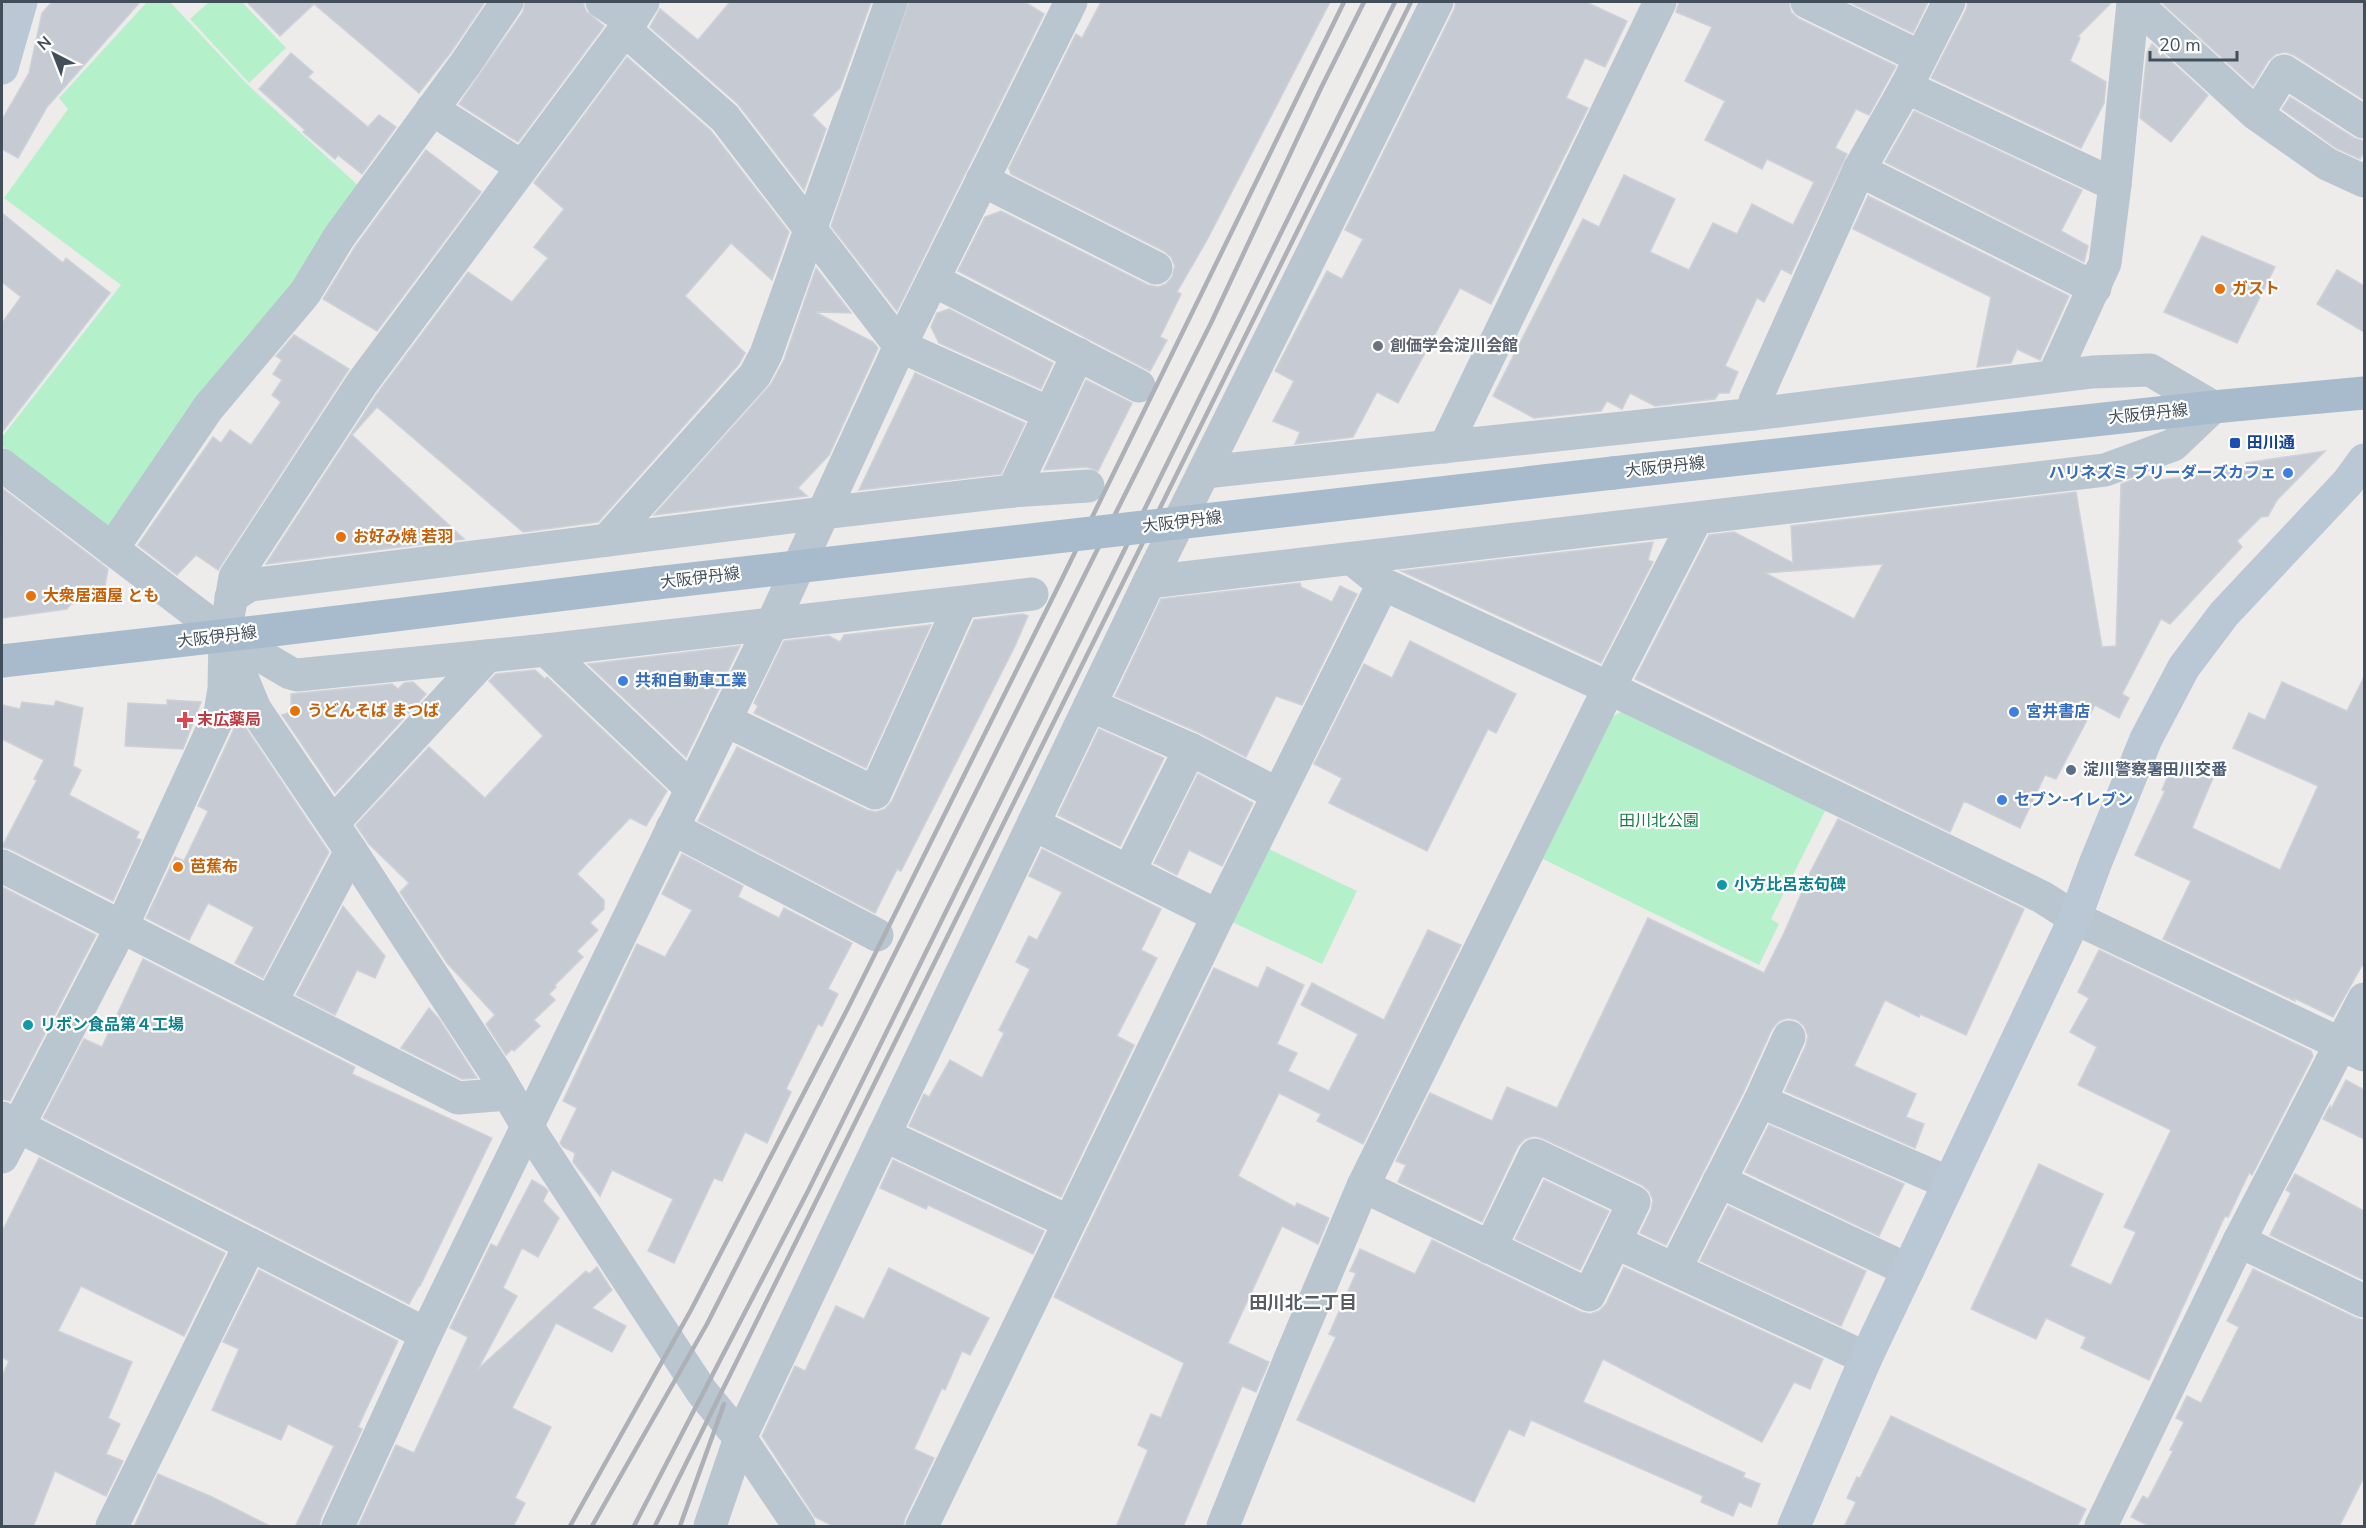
<svg xmlns="http://www.w3.org/2000/svg" width="2366" height="1528" font-family="'Nunito Sans','Noto Sans JP',sans-serif">
	<rect width="100%" height="100%" fill="#eeebeb"/>
	<g fill="#b4f1cb">
		<polygon points="147,2 170,2 247,84 361,188 112,534 2,446 2,437 121,285 4,198 68,109 59,98"/>
		<polygon points="209,2 242,2 286,48 249,83 190,19"/>
		<polygon points="1627,709 1826,809 1771,919 1779,924 1759,965 1543,859 1612,717"/>
		<polygon points="1265,847 1357,891 1322,964 1230,921"/>
	</g>
	<g fill="#c6cad2" stroke="#ced1d8" stroke-width="1.5" fill-rule="evenodd">
		<polygon points="52,2 140,2 47,107 18,158 2,149 2,120 29,73 42,13"/>
		<polygon points="247,2 485,2 451,52 419,93 314,4 280,36"/>
		<polygon points="525,2 583,2 586,11 604,26 518,142 459,104 523,12"/>
		<polygon points="730,2 871,2 840,88 812,115 826,129 804,190 738,104 650,27 660,9 698,40"/>
		<polygon points="909,2 1025,2 1044,14 897,311 831,226"/>
		<polygon points="1101,2 1330,2 1208,238 1177,292 1181,294 1160,337 1167,340 1150,371 958,271 985,217 1001,211 1148,285 1158,287 1166,284 1172,277 1175,266 1171,257 1164,251 1011,174 1009,168 1076,34 1082,38"/>
		<polygon points="1456,2 1586,2 1627,21 1605,67 1585,58 1566,98 1588,108 1491,304 1460,288 1398,403 1377,392 1353,437 1295,444 1300,432 1273,421 1294,381 1275,371 1327,271 1342,279 1363,239 1345,230 1454,10"/>
		<polygon points="1679,2 1789,2 1791,12 1799,19 1896,66 1869,115 1856,109 1835,148 1847,154 1791,274 1781,269 1764,302 1757,298 1725,366 1738,372 1729,393 1719,393 1715,399 1655,406 1630,393 1622,409 1607,401 1601,411 1534,418 1493,396 1583,219 1599,227 1624,175 1675,199 1650,252 1689,270 1713,223 1737,234 1752,204 1793,225 1814,182 1767,159 1762,169 1705,140 1725,101 1685,81 1712,27 1676,12"/>
		<polygon points="1849,2 1928,2 1913,33"/>
		<polygon points="1968,2 2112,2 2078,36 2080,38 2070,61 2106,82 2104,103 2081,148 1931,78 1966,10"/>
		<polygon points="2161,2 2364,2 2364,100 2294,55 2285,52 2276,54 2268,61 2253,86"/>
		<polygon points="2152,44 2208,95 2171,142 2140,118 2147,53"/>
		<polygon points="291,53 313,72 308,77 368,127 379,115 396,127 362,174 338,155 335,159 303,132 305,130 259,89"/>
		<polygon points="627,57 711,131 789,232 772,280 731,243 685,296 745,353 739,364 598,522 523,532 377,407 352,435 464,539 266,564 377,394 468,272 512,302 548,258 534,247 564,209 534,183"/>
		<polygon points="2290,97 2354,138 2364,141 2364,152 2360,159 2336,148 2282,109"/>
		<polygon points="1914,111 2082,190 2061,231 2088,246 2084,262 1885,162"/>
		<polygon points="426,150 481,192 377,331 323,299 355,247"/>
		<polygon points="1868,196 2069,296 2040,360 2017,349 2011,363 1977,367 1991,297 1853,229"/>
		<polygon points="2,213 63,263 66,258 110,293 2,432 2,323 21,297 2,282"/>
		<polygon points="2202,236 2275,267 2237,343 2164,312"/>
		<polygon points="816,268 851,313 815,312 873,342 878,348 829,455 798,488 807,496 654,515 771,384 784,360"/>
		<polygon points="2337,270 2364,286 2364,332 2317,304"/>
		<polygon points="949,309 1053,363 1041,389 939,343 931,327 937,313"/>
		<polygon points="294,335 349,369 218,570 196,555 177,575 138,545 213,437 221,443 230,430 251,445 281,402 272,395 282,380 273,374 282,360 276,356"/>
		<polygon points="915,373 1025,423 1001,474 859,490"/>
		<polygon points="1086,380 1132,403 1098,471 1087,467 1044,470"/>
		<path d="M 2325,451 L 2277,500 L 2268,516 L 2261,517 L 2237,541 L 2242,547 L 2170,624 L 2161,619 L 2122,694 L 2129,698 L 2119,718 L 2095,705 L 2056,779 L 2045,775 L 2020,828 L 1964,801 L 1950,832 L 1635,679 L 1709,535 L 1734,532 L 1793,563 L 1791,526 L 2076,492 L 2102,647 L 2116,646 L 2121,484 L 2140,477 L 2158,475 L 2159,480 L 2183,477 L 2246,466 L 2246,463 ZM 1883,564 L 1854,619 L 1765,573 L 1806,570 Z"/>
		<polygon points="2,488 108,569 103,597 71,604 67,609 3,618"/>
		<polygon points="1653,542 1648,560 1653,562 1601,663 1401,571"/>
		<polygon points="1300,583 1301,587 1332,602 1340,586 1357,594 1302,705 1276,696 1246,757 1198,732 1115,696 1161,599"/>
		<polygon points="1023,614 1028,616 1015,646 901,871 897,869 875,913 698,821 737,747 867,810 876,812 885,809 892,801 974,620"/>
		<polygon points="931,625 866,768 754,713 758,706 754,703 784,641 829,636 840,642 844,635"/>
		<polygon points="1410,641 1516,694 1496,733 1488,729 1427,851 1329,803 1342,778 1314,764 1364,664 1392,678"/>
		<polygon points="740,646 686,757 588,664"/>
		<polygon points="535,670 545,679 547,677 667,791 646,826 630,818 577,874 604,900 604,909 590,923 598,930 577,951 583,957 555,985 556,987 549,994 555,1000 534,1020 540,1026 514,1051 512,1049 506,1055 486,1024 495,1015 447,963 400,892 409,883 369,844 356,825 429,747 485,798 543,736 489,681 496,674"/>
		<polygon points="2364,677 2364,962 2333,1017 2294,998 2295,1001 2163,939 2191,881 2135,855 2165,791 2162,790 2172,766 2183,771 2187,761 2215,773 2192,828 2280,870 2318,786 2233,748 2249,713 2265,720 2282,682 2347,711"/>
		<polygon points="413,682 426,694 335,793 282,715 291,712 291,694 392,684 398,689 404,683"/>
		<polygon points="167,700 201,702 183,749 125,746 128,703 167,705"/>
		<polygon points="56,701 83,708 73,766 81,770 69,795 139,832 136,838 141,840 113,901 10,849 2,847 37,780 34,779 44,760 2,739 2,705 20,709 22,702 54,706"/>
		<polygon points="239,718 329,852 263,978 235,963 254,927 208,903 189,940 146,918 175,857 184,861 208,811 198,806"/>
		<polygon points="1099,729 1164,758 1120,846 1058,815"/>
		<polygon points="1198,774 1253,803 1222,866 1189,850 1177,875 1154,863"/>
		<polygon points="1838,819 2024,909 1966,1035 1920,1014 1919,1017 1885,1000 1854,1066 1916,1094 1906,1117 1924,1124 1915,1148 1785,1091 1806,1045 1808,1036 1804,1026 1797,1020 1788,1018 1779,1021 1772,1029 1743,1093 1666,1245 1640,1233 1651,1210 1653,1200 1649,1191 1642,1185 1542,1138 1534,1136 1525,1139 1518,1146 1482,1222 1398,1182 1406,1165 1396,1161 1430,1093 1492,1121 1507,1087 1557,1108 1648,918 1764,973 1784,933 1805,885 1804,884"/>
		<polygon points="1042,849 1161,909 1141,950 1157,958 1117,1036 1134,1045 1061,1197 909,1126 924,1094 929,1097 950,1060 982,1078 1004,1033 999,1030 1030,969 1016,962 1029,936 1037,940 1062,892 1029,876"/>
		<polygon points="682,854 743,886 738,897 779,918 784,908 852,943 828,989 838,994 822,1026 818,1024 786,1089 791,1092 767,1143 745,1132 722,1181 714,1178 674,1263 648,1251 673,1199 612,1170 600,1196 573,1162 575,1153 563,1147 560,1143 577,1108 563,1101 637,944 665,957 692,910 662,894"/>
		<polygon points="2,887 96,935 10,1101 2,1099"/>
		<polygon points="343,906 385,956 375,978 357,970 335,1015 296,995"/>
		<polygon points="1428,930 1461,945 1363,1144 1317,1121 1321,1114 1279,1093 1238,1176 1295,1207 1297,1203 1329,1218 1318,1244 1282,1226 1228,1343 1269,1362 1256,1392 1242,1386 1183,1527 1116,1527 1148,1450 1138,1445 1151,1414 1161,1418 1184,1363 1054,1297 1214,968 1258,988 1267,967 1304,985 1277,1044 1297,1053 1288,1071 1329,1091 1358,1034 1301,1005 1312,983 1384,1020"/>
		<polygon points="2099,950 2311,1051 2313,1056 2252,1175 2249,1173 2228,1217 2225,1216 2149,1380 2081,1348 2086,1337 2046,1318 2036,1339 1971,1309 2039,1164 2103,1194 2070,1266 2111,1285 2136,1232 2124,1227 2171,1130 2078,1085 2097,1047 2070,1032 2089,998 2078,992"/>
		<polygon points="143,959 355,1067 352,1074 492,1138 420,1286 419,1286 409,1304 43,1118 84,1039 102,1047"/>
		<polygon points="429,1008 439,1019 477,1078 462,1079 401,1048"/>
		<polygon points="2346,1080 2364,1090 2364,1139 2323,1119 2330,1106 2331,1109"/>
		<polygon points="1769,1125 1904,1184 1879,1236 1745,1172"/>
		<polygon points="39,1158 225,1253 184,1336 81,1286 58,1331 132,1362 108,1418 120,1424 106,1454 123,1461 106,1496 55,1471 33,1527 2,1527 2,1376 9,1361 2,1357 2,1232"/>
		<polygon points="893,1160 1044,1231 1033,1254 928,1205 926,1209 880,1188"/>
		<polygon points="2295,1174 2364,1211 2364,1280 2270,1235 2291,1193 2286,1190"/>
		<polygon points="532,1180 544,1187 548,1191 543,1201 559,1218 538,1257 522,1248 503,1288 517,1296 478,1369 586,1271 589,1274 597,1267 612,1290 592,1308 626,1326 612,1352 556,1323 512,1408 551,1427 515,1498 525,1503 513,1527 358,1527 396,1445 414,1453 468,1337 450,1328 491,1244 497,1247"/>
		<polygon points="1544,1180 1609,1211 1580,1270 1515,1239"/>
		<polygon points="1728,1206 1866,1271 1841,1326 1700,1261"/>
		<polygon points="1432,1240 1581,1312 1590,1314 1599,1311 1606,1304 1624,1267 1823,1359 1810,1389 1794,1382 1762,1442 1603,1359 1583,1402 1745,1473 1743,1477 1760,1484 1751,1507 1739,1502 1733,1516 1701,1502 1703,1496 1531,1420 1524,1436 1509,1429 1474,1502 1297,1420 1336,1337 1329,1334 1356,1273 1350,1271 1360,1249 1415,1274"/>
		<polygon points="889,1268 989,1318 970,1355 962,1351 945,1390 942,1388 914,1449 934,1458 905,1518 903,1527 835,1527 815,1517 762,1436 795,1366 805,1371 836,1306 864,1319"/>
		<polygon points="2253,1269 2356,1318 2364,1320 2364,1477 2339,1527 2151,1527 2131,1517 2143,1496 2148,1499 2173,1451 2170,1450 2184,1422 2176,1418 2187,1396 2201,1403 2239,1327 2227,1321"/>
		<polygon points="259,1270 398,1341 358,1427 362,1429 321,1518 319,1527 295,1527 334,1446 288,1424 281,1440 212,1410 239,1349 223,1342"/>
		<polygon points="1891,1416 2086,1509 2077,1527 1844,1527 1856,1502 1847,1498 1857,1477 1860,1478"/>
		<polygon points="158,1474 212,1497 272,1527 134,1527"/>
	</g>
	<g fill="none" stroke-linecap="round" stroke-linejoin="round">
		<g stroke="#bac6cf" stroke-width="33">
			<polyline points="602,2 631,21"/>
			<polyline points="1807,2 1920,57"/>
			<polyline points="2134,2 2256,114 2327,164 2364,181"/>
			<polyline points="625,30 725,118 900,346 1049,413"/>
			<polyline points="1906,87 2115,185"/>
			<polyline points="432,109 522,167"/>
			<polyline points="2257,114 2284,71 2364,122"/>
			<polyline points="1859,170 2095,288"/>
			<polyline points="982,180 1156,268"/>
			<polyline points="933,280 1139,386"/>
			<polyline points="2054,375 2105,263 2115,185 2133,2"/>
			<polyline points="1754,414 1755,401 1859,170 1906,87 1949,2"/>
			<polyline points="1445,447 1660,2"/>
			<polyline points="2,465 225,635 290,673 297,675 546,650 1032,594"/>
			<polyline points="1013,491 1078,354"/>
			<polyline points="607,540 755,375 766,354 891,2"/>
			<polyline points="112,549 208,408 305,293 339,237 466,63 507,2"/>
			<polyline points="1352,559 1383,584 1609,688 2042,897 2075,918 2364,1055"/>
			<polyline points="1149,582 2105,470 2173,445 2213,407 2150,370 2092,372 1754,414 1205,472"/>
			<polyline points="231,597 250,585 823,513 1013,491 1088,486"/>
			<polyline points="546,650 691,788"/>
			<polyline points="231,651 255,709 351,851 496,1073 527,1126 702,1392 740,1438 799,1526"/>
			<polyline points="1090,705 1190,749 1278,794"/>
			<polyline points="725,720 875,793 961,603"/>
			<polyline points="333,823 487,656"/>
			<polyline points="1033,824 1218,916"/>
			<polyline points="672,828 877,935"/>
			<polyline points="2,866 458,1098 508,1094"/>
			<polyline points="1129,871 1190,749"/>
			<polyline points="271,1002 351,851"/>
			<polyline points="1760,1101 1949,1183"/>
			<polyline points="2,1118 426,1334"/>
			<polyline points="884,1135 1069,1222"/>
			<polyline points="2,1157 122,926 220,713 224,689 225,635 235,577 362,383 631,21 643,2"/>
			<polyline points="1719,1181 1908,1270"/>
			<polyline points="1363,1186 1589,1295 1634,1202 1535,1155 1490,1248"/>
			<polyline points="2239,1241 2364,1301"/>
			<polyline points="1615,1242 1866,1358"/>
			<polyline points="1675,1269 1760,1101 1789,1037"/>
			<polyline points="112,1526 250,1245"/>
			<polyline points="338,1526 426,1334 772,624 900,346 1071,2"/>
			<polyline points="710,1526 740,1438 884,1135 1149,582 1437,2"/>
			<polyline points="922,1526 1218,916 1383,584"/>
			<polyline points="1223,1526 1290,1359 1363,1186 1609,688 1696,519"/>
			<polyline points="2101,1526 2239,1241 2364,999"/>
		</g>
		<g stroke="#bac7d4" stroke-width="33">
			<polyline points="2,68 21,2"/>
			<polyline points="1794,1526 1866,1358 2075,918 2095,864 2146,739 2184,667 2224,614 2348,482 2364,460"/>
		</g>
		<g stroke="#a8bbcd" stroke-width="33">
			<polyline points="1613,473 2213,407 2364,393"/>
			<polyline points="2,661 273,630 656,583"/>
		</g>
		<g stroke="#adb0b6" stroke-width="4.5">
			<polyline points="570,1526 691,1310 849,1006 1057,589 1344,2"/>
			<polyline points="592,1526 707,1324 864,1015 1211,323 1321,88 1364,2"/>
			<polyline points="634,1526 808,1191 1395,2"/>
			<polyline points="655,1526 1411,2"/>
			<polyline points="680,1526 724,1404"/>
		</g>
		<polyline stroke="#a8bbcd" stroke-width="33" points="656,583 1613,473"/>
	</g>
	<g fill="#e8710a" stroke="#fff" stroke-width="2">
		<circle cx="2220" cy="289" r="6"/>
		<circle cx="341" cy="537" r="6"/>
		<circle cx="31" cy="596" r="6"/>
		<circle cx="295" cy="711" r="6"/>
		<circle cx="178" cy="867" r="6"/>
	</g>
	<circle fill="#6b7280" stroke="#fff" stroke-width="2" cx="1378" cy="346" r="6"/>
	<rect fill="#1a4fb4" stroke="#fff" stroke-width="2" x="2229" y="437" width="12" height="12" rx="3"/>
	<g fill="#3f7fe0" stroke="#fff" stroke-width="2">
		<circle cx="2288" cy="473" r="6"/>
		<circle cx="623" cy="681" r="6"/>
		<circle cx="2014" cy="712" r="6"/>
		<circle cx="2002" cy="800" r="6"/>
	</g>
	<path fill="#e0444e" stroke="#fff" stroke-width="2" d="M182 711h6v6h6v6h-6v6h-6v-6h-6v-6h6z"/>
	<circle fill="#5c6f8a" stroke="#fff" stroke-width="2" cx="2071" cy="770" r="6"/>
	<g fill="#0f9aa8" stroke="#fff" stroke-width="2">
		<circle cx="1722" cy="885" r="6"/>
		<circle cx="28" cy="1025" r="6"/>
	</g>
	<g text-anchor="middle" dominant-baseline="central" stroke-width="4.5" stroke-linejoin="round" paint-order="stroke">
		<g font-size="16" font-weight="bold" fill="#c56008" stroke="#fff" text-anchor="start">
			<text x="2232" y="289">ガスト</text>
			<text x="353" y="537">お好み焼 若羽</text>
			<text x="43" y="596">大衆居酒屋 とも</text>
			<text x="307" y="711">うどんそば まつば</text>
			<text x="190" y="867">芭蕉布</text>
		</g>
		<g font-size="16" font-weight="bold" fill="#5b616d" stroke="#fff" text-anchor="start">
			<text x="1390" y="346">創価学会淀川会館</text>
		</g>
		<g font-size="16" fill="#424f5a" stroke="#fff">
			<text transform="translate(2148 414) rotate(-6)">大阪伊丹線</text>
			<text transform="translate(1665 467) rotate(-6)">大阪伊丹線</text>
			<text transform="translate(1182 522) rotate(-7)">大阪伊丹線</text>
			<text transform="translate(700 578) rotate(-7)">大阪伊丹線</text>
			<text transform="translate(217 637) rotate(-7)">大阪伊丹線</text>
		</g>
		<g font-size="16" font-weight="bold" fill="#164399" stroke="#fff" text-anchor="start">
			<text x="2247" y="443">田川通</text>
		</g>
		<g font-size="16" font-weight="bold" fill="#366cbe" stroke="#fff" text-anchor="start">
			<text x="2276" y="473" text-anchor="end">ハリネズミ ブリーダーズカフェ</text>
			<text x="635" y="681">共和自動車工業</text>
			<text x="2026" y="712">宮井書店</text>
			<text x="2014" y="800">セブン-イレブン</text>
		</g>
		<g font-size="16" font-weight="bold" fill="#be3a42" stroke="#fff" text-anchor="start">
			<text x="197" y="720">末広薬局</text>
		</g>
		<g font-size="16" font-weight="bold" fill="#4e5e75" stroke="#fff" text-anchor="start">
			<text x="2083" y="770">淀川警察署田川交番</text>
		</g>
		<g font-size="16" fill="#107e46" stroke="#fff">
			<text x="1659" y="821">田川北公園</text>
		</g>
		<g font-size="16" font-weight="bold" fill="#0d838f" stroke="#fff" text-anchor="start">
			<text x="1734" y="885">小方比呂志句碑</text>
			<text x="40" y="1025">リボン食品第４工場</text>
		</g>
		<g font-size="18" font-weight="bold" fill="#575c61" stroke="#fff">
			<text x="1303" y="1303">田川北二丁目</text>
		</g>
	</g>
	<rect width="2366" height="1528" fill="none" stroke="#424f5a" stroke-width="6"/>
	<g transform="translate(54 54) rotate(318)" stroke="#ffffff" stroke-width="4.5" paint-order="stroke">
	<path d="M0-4.5L10 22L0 15L-10 22Z" fill="#424f5a"/>
	<text y="-9" font-size="16" font-weight="bold" text-anchor="middle" fill="#424f5a">N</text>
	</g>
	<path d="M2150 51v9h87v-9" fill="none" stroke="#424f5a" stroke-width="3"/>
	<text x="2159" y="51" font-size="18" fill="#424f5a" stroke="#ffffff" stroke-width="4.5" paint-order="stroke">20 m</text>
</svg>
